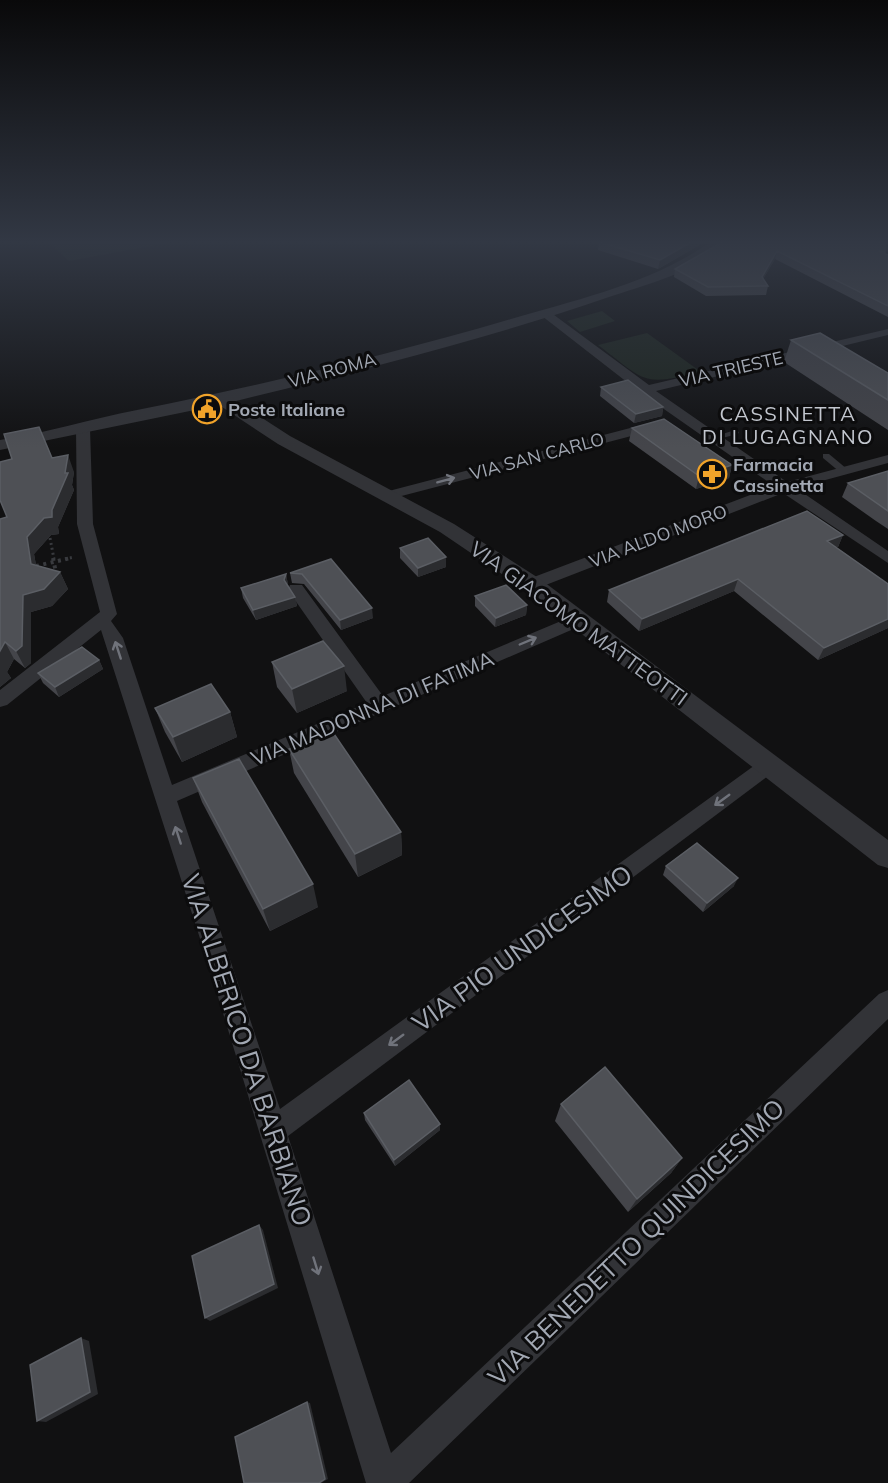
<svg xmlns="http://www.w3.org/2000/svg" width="888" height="1483" font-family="Mulish,sans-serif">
	<rect width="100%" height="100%" fill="#111112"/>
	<g fill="#1d251e">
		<polygon points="46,240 185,240 69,261"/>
		<polygon points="602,311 615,321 580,332 567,321"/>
		<path d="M 647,333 L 701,372 C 640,387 646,381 598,345 Z"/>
	</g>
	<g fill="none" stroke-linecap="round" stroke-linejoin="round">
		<polygon fill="#293238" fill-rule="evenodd" points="802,240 888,240 888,245 808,244"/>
		<g stroke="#383a3e" stroke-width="3" stroke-dasharray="2 3" stroke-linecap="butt">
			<polyline points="50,538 54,559"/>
			<polyline points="65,559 74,557"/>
		</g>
		<g stroke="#383a3e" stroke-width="4" stroke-dasharray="3 4.5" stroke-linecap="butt">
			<polyline points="53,558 56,573"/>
			<polyline points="36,566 71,558"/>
		</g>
		<g fill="#323337" fill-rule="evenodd">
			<polygon points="735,430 739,432 738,434 714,440 710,438"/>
			<polygon points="823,454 829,454 847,469 847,473 841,473 823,458"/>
		</g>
		<g fill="#323337" fill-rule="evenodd">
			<polygon points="854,240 870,240 888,246 888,252"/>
			<polygon points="542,312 550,312 649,385 888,329 888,335 656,391 787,482 888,455 888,463 796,488 888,551 888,563 783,493 538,588 526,588 524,584 526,580 774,486 641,393 542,316"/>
			<polygon points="657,421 662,422 662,428 390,499 383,495 385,492"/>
			<polygon points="83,424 90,428 93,524 117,614 111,621 123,638 172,785 367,703 290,593 288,589 290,585 302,585 383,696 573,616 579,614 588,620 585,624 177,801 280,1109 762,760 769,757 776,760 779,765 776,770 288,1136 391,1453 879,994 888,990 888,1019 409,1483 366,1483 205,954 101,630 7,705 0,707 0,690 100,612 77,524 76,428"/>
		</g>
		<path fill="#323337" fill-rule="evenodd" d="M 713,240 L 727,240 C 699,272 648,284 609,297 C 487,339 361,370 236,401 L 290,436 L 454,524 L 540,579 L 888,840 L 888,868 L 878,865 L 524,589 L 440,532 L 278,444 L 219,405 L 0,450 L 0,440 C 46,433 91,419 137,410 C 263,385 388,355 511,319 C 579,299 656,282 713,240 Z"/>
	</g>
	<g fill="#44454a">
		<polygon points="708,240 658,269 598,250 599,242"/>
		<polygon points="719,244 885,252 884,253 888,255 888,317 775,259 763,279 768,286 766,295 706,296 674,277 675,269"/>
		<polygon points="791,340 888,373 888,430 784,362"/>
		<polygon points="601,387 663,407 662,416 634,423 600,396"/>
		<polygon points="632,428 732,465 729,478 696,489 629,441"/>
		<polygon points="52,458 74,472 72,485 74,490 58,527 59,534 51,535 34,554 36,565 60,572 68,589 52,606 31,612 31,663 25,668 14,659 7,672 11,678 0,687 7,517"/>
		<polygon points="888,471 888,529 876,521 842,497 848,483"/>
		<polygon points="843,535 838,547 836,547 888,584 888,628 818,660 734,591 639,631 607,602 609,590"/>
		<polygon points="400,548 446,557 446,567 418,577 400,558"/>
		<polygon points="331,559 373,618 341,630 304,584 292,583 290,573"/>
		<polygon points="286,574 288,585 295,597 297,606 256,620 243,598 241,588"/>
		<polygon points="475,596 527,605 526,615 495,627 475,606"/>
		<polygon points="99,660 103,669 59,697 43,683 38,673"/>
		<polygon points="272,662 347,691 297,713 277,687"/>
		<polygon points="155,708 230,712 237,737 182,762 165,732"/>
		<polygon points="289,749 401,832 402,855 358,877 294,773"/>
		<polygon points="193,778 318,907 270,931 202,802"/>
		<polygon points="666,866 734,886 703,912 663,875"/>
		<polygon points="561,1104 682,1158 671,1173 628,1212 555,1121"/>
		<polygon points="364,1113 440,1124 440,1130 395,1166 365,1120"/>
	</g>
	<g fill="#2b2c2f">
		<polygon points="695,240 708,240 658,269 660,260"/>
		<polygon points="777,251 775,259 759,286 762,277"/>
		<polygon points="663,407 662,416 634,423 636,414"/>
		<polygon points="68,455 74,472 72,485 74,490 58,527 59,534 51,535 34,554 39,581 31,564 27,537 52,510 65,473"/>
		<polygon points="732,465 729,478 696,489 699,476"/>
		<polygon points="843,535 838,547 823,553 827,541"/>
		<polygon points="446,557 446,567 418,577 418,568"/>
		<polygon points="60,572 68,589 52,606 31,612 31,663 25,668 16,651 23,595"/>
		<polygon points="286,574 288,584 286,590 284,580"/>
		<polygon points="738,579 734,591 639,631 642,619"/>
		<polygon points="295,597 297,606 256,620 253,610"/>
		<polygon points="527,605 526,615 495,627 496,618"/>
		<polygon points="372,608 373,618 341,630 340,620"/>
		<polygon points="888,619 888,628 818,660 824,648"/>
		<polygon points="5,642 14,659 7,672 11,678 0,687 0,651"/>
		<polygon points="99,660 103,669 59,697 55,687"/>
		<polygon points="344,666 347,691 297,713 292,689"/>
		<polygon points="230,712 237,737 182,762 173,737"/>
		<polygon points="401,832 402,855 358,877 355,854"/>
		<polygon points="738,878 734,886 703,912 707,903"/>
		<polygon points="313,884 318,907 270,931 263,909"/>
		<polygon points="440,1124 440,1130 395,1166 394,1160"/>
		<polygon points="682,1158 671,1173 628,1212 637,1199"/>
		<polygon points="259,1225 263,1230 278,1288 210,1321 205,1318"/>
		<polygon points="81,1338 89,1341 98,1394 46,1422 37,1421"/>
		<polygon points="307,1402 310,1403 328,1479 321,1483 319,1483"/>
	</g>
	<g fill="#4e5055" stroke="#5b5e64" stroke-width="1.5">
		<polygon points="603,240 695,240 660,260 599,242"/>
		<polygon points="723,240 876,240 885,244 885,252 879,251 888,255 888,306 777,251 762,277 768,286 708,287 675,269 719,244"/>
		<polygon points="820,333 888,373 888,400 791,340"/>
		<polygon points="628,380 663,407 636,414 601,387"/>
		<polygon points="664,419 732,465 699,476 632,428"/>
		<polygon points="39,427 52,458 68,455 65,473 68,473 52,510 52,517 44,518 27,537 31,564 60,572 44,589 23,595 22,646 16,651 5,642 0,651 0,519 7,517 0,500 0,462 12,459 4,434"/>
		<polygon points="888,471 888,511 848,483"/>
		<polygon points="807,511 843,535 827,541 888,584 888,619 824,648 738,579 642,619 609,590"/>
		<polygon points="428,538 446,557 418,568 400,548"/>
		<polygon points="331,559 372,608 340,620 302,574 290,573"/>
		<polygon points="286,574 284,580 295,597 253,610 241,588"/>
		<polygon points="506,585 527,605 496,618 475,596"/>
		<polygon points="323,641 344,666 292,689 272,662"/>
		<polygon points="82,647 99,660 55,687 38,673"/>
		<polygon points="211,684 230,712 173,737 155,708"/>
		<polygon points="332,731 401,832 355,854 289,749"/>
		<polygon points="239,759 313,884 263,909 193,778"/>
		<polygon points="697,843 738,878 707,903 666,866"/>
		<polygon points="605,1067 682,1158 637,1199 561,1104"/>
		<polygon points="409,1080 440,1124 394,1160 364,1113"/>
		<polygon points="259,1225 274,1284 205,1318 192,1256"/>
		<polygon points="81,1338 90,1392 37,1421 30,1365"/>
		<polygon points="307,1402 325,1479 319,1483 244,1483 235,1437"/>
	</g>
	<defs><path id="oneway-shaft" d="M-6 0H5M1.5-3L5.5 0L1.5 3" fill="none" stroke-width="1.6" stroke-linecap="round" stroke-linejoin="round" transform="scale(1.5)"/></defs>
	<g stroke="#70737b">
		<use href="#oneway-shaft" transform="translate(446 480) rotate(-15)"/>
		<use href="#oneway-shaft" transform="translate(528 641) rotate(-23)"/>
		<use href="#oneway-shaft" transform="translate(118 650) rotate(-108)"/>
		<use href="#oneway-shaft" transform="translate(722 800) rotate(144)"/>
		<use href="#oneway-shaft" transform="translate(178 835) rotate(-108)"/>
		<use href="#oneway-shaft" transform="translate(396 1040) rotate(144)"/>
		<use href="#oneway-shaft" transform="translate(316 1266) rotate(73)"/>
	</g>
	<linearGradient id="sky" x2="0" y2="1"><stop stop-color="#09090a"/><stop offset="0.54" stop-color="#323844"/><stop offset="1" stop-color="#323844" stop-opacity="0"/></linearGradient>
	<rect width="888" height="448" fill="url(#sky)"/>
	<defs>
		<g id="civic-ring" transform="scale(1.5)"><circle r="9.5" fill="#0c0c0d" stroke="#f1a32a" stroke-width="1.5"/><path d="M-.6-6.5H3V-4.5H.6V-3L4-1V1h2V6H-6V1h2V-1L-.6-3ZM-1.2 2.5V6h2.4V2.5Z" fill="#f1a32a"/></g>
		<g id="pharmacy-ring" transform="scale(1.5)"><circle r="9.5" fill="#0c0c0d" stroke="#f1a32a" stroke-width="1.5"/><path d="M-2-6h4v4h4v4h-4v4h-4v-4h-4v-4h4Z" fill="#f1a32a"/></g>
	</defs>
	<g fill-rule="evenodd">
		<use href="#civic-ring" x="207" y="409"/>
		<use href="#pharmacy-ring" x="712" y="474"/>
	</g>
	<g text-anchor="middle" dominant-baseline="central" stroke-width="6" stroke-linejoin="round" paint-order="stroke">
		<g font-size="18" fill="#a2a8b3" stroke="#0c0c0d">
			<text transform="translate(731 369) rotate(-13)">VIA TRIESTE</text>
			<text transform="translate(332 370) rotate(-15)">VIA ROMA</text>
			<text transform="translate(537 456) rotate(-15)">VIA SAN CARLO</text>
			<text transform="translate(658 536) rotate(-21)">VIA ALDO MORO</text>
		</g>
		<g font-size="18" font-weight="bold" fill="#a2a8b3" stroke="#0c0c0d" text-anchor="start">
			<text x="228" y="409">Poste Italiane</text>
			<text x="733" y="464">Farmacia<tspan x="733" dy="21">Cassinetta</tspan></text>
		</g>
		<g font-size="20" letter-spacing="1.5" fill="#c3c7cf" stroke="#0c0c0d">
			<text x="788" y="413">CASSINETTA<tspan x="788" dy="23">DI LUGAGNANO</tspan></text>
		</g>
		<g font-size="21" fill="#a2a8b3" stroke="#0c0c0d">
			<text transform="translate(579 623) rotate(36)">VIA GIACOMO MATTEOTTI</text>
			<text transform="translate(372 708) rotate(-23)">VIA MADONNA DI FATIMA</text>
		</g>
		<g font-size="26" fill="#a2a8b3" stroke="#0c0c0d">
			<text transform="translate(522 948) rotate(-36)">VIA PIO UNDICESIMO</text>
			<text transform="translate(247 1050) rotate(72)">VIA ALBERICO DA BARBIANO</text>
			<text transform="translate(636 1242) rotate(-44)">VIA BENEDETTO QUINDICESIMO</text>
		</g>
	</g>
</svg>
